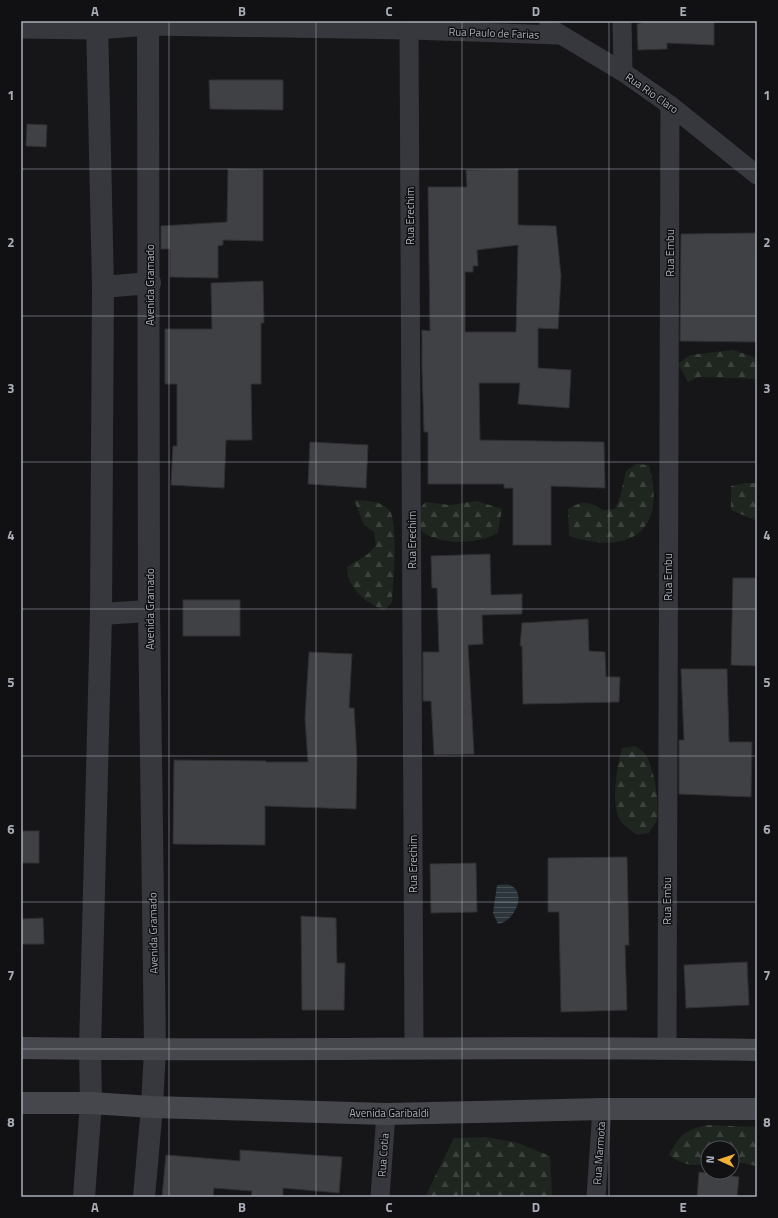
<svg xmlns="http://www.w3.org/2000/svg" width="778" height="1218" font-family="'Titillium Web',sans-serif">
	<defs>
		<pattern id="forest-firs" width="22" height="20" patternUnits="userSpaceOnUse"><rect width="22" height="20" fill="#1e261f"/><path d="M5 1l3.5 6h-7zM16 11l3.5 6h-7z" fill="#3c433d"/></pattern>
		<pattern id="water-rules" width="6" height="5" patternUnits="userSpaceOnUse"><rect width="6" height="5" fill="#2c353c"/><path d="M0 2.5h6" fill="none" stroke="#485056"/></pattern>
	</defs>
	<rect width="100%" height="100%" fill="#161618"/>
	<g fill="url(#forest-firs)">
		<polygon points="733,350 757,358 757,379 699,377 688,382 678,364 690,355"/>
		<path d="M 636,464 L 649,465 C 667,531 631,556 569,536 L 568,509 C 583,500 588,501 603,510 L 615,509 L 620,497 L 626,471 Z"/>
		<polygon points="746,483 757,483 757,521 731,510 731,486"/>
		<path d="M 354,500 C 365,501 381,500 389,510 C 399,521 393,584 392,602 L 384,611 C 365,601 348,590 347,567 L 368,554 L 376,545 L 374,532 L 364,525 Z"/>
		<path d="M 477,501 L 502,509 L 498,533 C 480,543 445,546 426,534 C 422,532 420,528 417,525 L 417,513 L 425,502 L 450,505 Z"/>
		<path d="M 635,746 C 638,748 643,751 645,754 C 654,766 661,808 656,822 C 654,826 651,829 649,833 L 637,835 C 631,830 623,826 619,818 C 611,802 617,765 622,748 Z"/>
		<path d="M 708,1125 L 757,1127 L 757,1166 L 732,1161 L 732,1148 L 708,1148 L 708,1163 C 691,1167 684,1165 669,1155 C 680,1134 685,1130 708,1125 Z"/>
		<polygon points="486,1137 518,1143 550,1156 552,1197 425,1197 454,1138"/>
	</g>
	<path fill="url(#water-rules)" d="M 497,885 C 501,885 507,884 510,885 C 528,893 514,922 498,924 L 493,913 Z"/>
	<g fill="#404145" stroke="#303034" fill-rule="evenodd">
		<polygon points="647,21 714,21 714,45 667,43 667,49 638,50 637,24"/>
		<polygon points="209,80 283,80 283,110 210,109"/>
		<polygon points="27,124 47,125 46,147 26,146"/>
		<polygon points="228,169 263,170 263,241 223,240 223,245 218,246 218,278 170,277 170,249 161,249 161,226 227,222"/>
		<path d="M 518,169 L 518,225 L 556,226 L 561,276 L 558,329 L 538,328 L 538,368 L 571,370 L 569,408 L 518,404 L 520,383 L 479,383 L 480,440 L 604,442 L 605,488 L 551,486 L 551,545 L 513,545 L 513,488 L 504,488 L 504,484 L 428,484 L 428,432 L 424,432 L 422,367 L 422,330 L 430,331 L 428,187 L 467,187 L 466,170 ZM 518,245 L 516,332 L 465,332 L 465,272 L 473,272 L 473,266 L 478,266 L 477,250 Z"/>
		<polygon points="756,233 757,342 680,341 681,234"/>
		<polygon points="263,281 264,323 261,323 261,384 251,384 252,440 226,440 224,488 171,485 173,446 177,446 177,384 165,384 165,329 212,329 211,283"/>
		<polygon points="310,442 368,445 366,488 308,484"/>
		<polygon points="490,554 491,595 522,594 522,614 482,615 483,644 468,645 474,754 434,755 431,701 423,701 423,652 439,652 437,588 432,588 431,556"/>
		<polygon points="733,578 757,578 757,666 731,665"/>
		<rect x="183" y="600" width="57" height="36"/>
		<polygon points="588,619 589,651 605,652 606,677 620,677 619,702 523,704 522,646 520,646 522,623"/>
		<polygon points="309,652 352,654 349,708 354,708 357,759 356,809 265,806 265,845 173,844 174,760 266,761 266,762 308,762 305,718"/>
		<polygon points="681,669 727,669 729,742 752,742 751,797 679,794 679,740 684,740"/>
		<rect x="21" y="831" width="18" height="32"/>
		<polygon points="627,857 629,945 625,945 627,1010 561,1012 559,912 548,912 548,858"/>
		<polygon points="476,863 477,912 431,913 430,864"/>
		<polygon points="301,916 336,918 337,963 345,963 344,1010 302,1010"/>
		<polygon points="43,918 44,944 21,944 21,919"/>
		<polygon points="747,962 749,1005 686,1008 684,965"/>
		<polygon points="240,1150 342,1157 339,1193 283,1188 283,1197 251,1197 252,1191 214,1188 213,1197 162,1197 166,1155 240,1161"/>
		<polygon points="699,1172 739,1177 737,1197 697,1197"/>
	</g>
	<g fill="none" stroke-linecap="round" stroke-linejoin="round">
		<g stroke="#37383d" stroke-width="19">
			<polyline points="622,21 623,72"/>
			<polyline points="548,27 623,72 670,105 757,175"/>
			<polyline points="21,29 97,30 149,26 409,30 559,35"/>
			<polyline points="409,30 414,1049"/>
			<polyline points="667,1048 670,105"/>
			<polyline points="380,1197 386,1114"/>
			<polyline points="596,1197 602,1109"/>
		</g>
		<g stroke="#37383d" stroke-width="22">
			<polyline points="103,287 150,283"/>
			<polyline points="101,614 149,611"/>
			<polyline points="84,1197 91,1103 90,1049 101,614 103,287 97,21"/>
			<polyline points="144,1197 152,1107 155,1049 149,611 148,21"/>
		</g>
		<g stroke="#45474d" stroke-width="22">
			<path d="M 21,1048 C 266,1052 512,1045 757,1050"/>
			<polyline points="21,1103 91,1103 152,1107 386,1114 602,1109 757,1109"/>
		</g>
	</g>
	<path fill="none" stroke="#a8adb8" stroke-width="1" stroke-opacity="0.55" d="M 169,21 L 169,1197M 316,21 L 316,1197M 462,21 L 462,1197M 609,21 L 609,1197M 21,169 L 757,169M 21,316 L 757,316M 21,462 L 757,462M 21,609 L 757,609M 21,756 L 757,756M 21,902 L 757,902M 21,1049 L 757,1049"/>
	<g text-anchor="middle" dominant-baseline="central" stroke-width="3" stroke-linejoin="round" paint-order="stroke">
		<g font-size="11" fill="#a8adb8" stroke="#111113">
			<text transform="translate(494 33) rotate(2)">Rua Paulo de Farias</text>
			<text transform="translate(652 93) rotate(35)">Rua Rio Claro</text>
			<text transform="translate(410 216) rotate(-90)">Rua Erechim</text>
			<text transform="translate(670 253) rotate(-90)">Rua Embu</text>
			<text transform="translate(150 285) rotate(-90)">Avenida Gramado</text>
			<text transform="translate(412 540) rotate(-90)">Rua Erechim</text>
			<text transform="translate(668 577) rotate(-90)">Rua Embu</text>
			<text transform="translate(150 609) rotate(-90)">Avenida Gramado</text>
			<text transform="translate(413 864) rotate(-90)">Rua Erechim</text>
			<text transform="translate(667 901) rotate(-90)">Rua Embu</text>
			<text transform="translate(153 933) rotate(-91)">Avenida Gramado</text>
			<text x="389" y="1113">Avenida Garibaldi</text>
			<text transform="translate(599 1153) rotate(-86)">Rua Marmota</text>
			<text transform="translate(383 1155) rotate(-86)">Rua Cotia</text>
		</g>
	</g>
	<rect width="778" height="1218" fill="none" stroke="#111113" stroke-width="44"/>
	<g transform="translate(720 1160) rotate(273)"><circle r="19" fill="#111113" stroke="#4d4f55"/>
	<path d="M0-3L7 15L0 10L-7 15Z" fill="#f2b134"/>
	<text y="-6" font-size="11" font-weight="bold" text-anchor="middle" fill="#a8adb8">N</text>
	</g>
	<rect x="22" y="22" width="734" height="1174" fill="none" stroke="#a8adb8" stroke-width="1.5"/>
	<g font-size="13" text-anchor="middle" font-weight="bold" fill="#a8adb8">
		<text x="95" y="16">A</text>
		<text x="242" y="16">B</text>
		<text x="389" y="16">C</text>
		<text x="536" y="16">D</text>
		<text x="683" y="16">E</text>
		<text x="11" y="100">1</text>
		<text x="767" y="100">1</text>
		<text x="11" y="247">2</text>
		<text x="767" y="247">2</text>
		<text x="11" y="393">3</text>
		<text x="767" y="393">3</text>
		<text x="11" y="540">4</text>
		<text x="767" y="540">4</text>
		<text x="11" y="687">5</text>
		<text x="767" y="687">5</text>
		<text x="11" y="834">6</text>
		<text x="767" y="834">6</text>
		<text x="11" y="980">7</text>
		<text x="767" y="980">7</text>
		<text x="11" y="1127">8</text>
		<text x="767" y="1127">8</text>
		<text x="95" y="1212">A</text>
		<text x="242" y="1212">B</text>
		<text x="389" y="1212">C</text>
		<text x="536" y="1212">D</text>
		<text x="683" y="1212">E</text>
	</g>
</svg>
